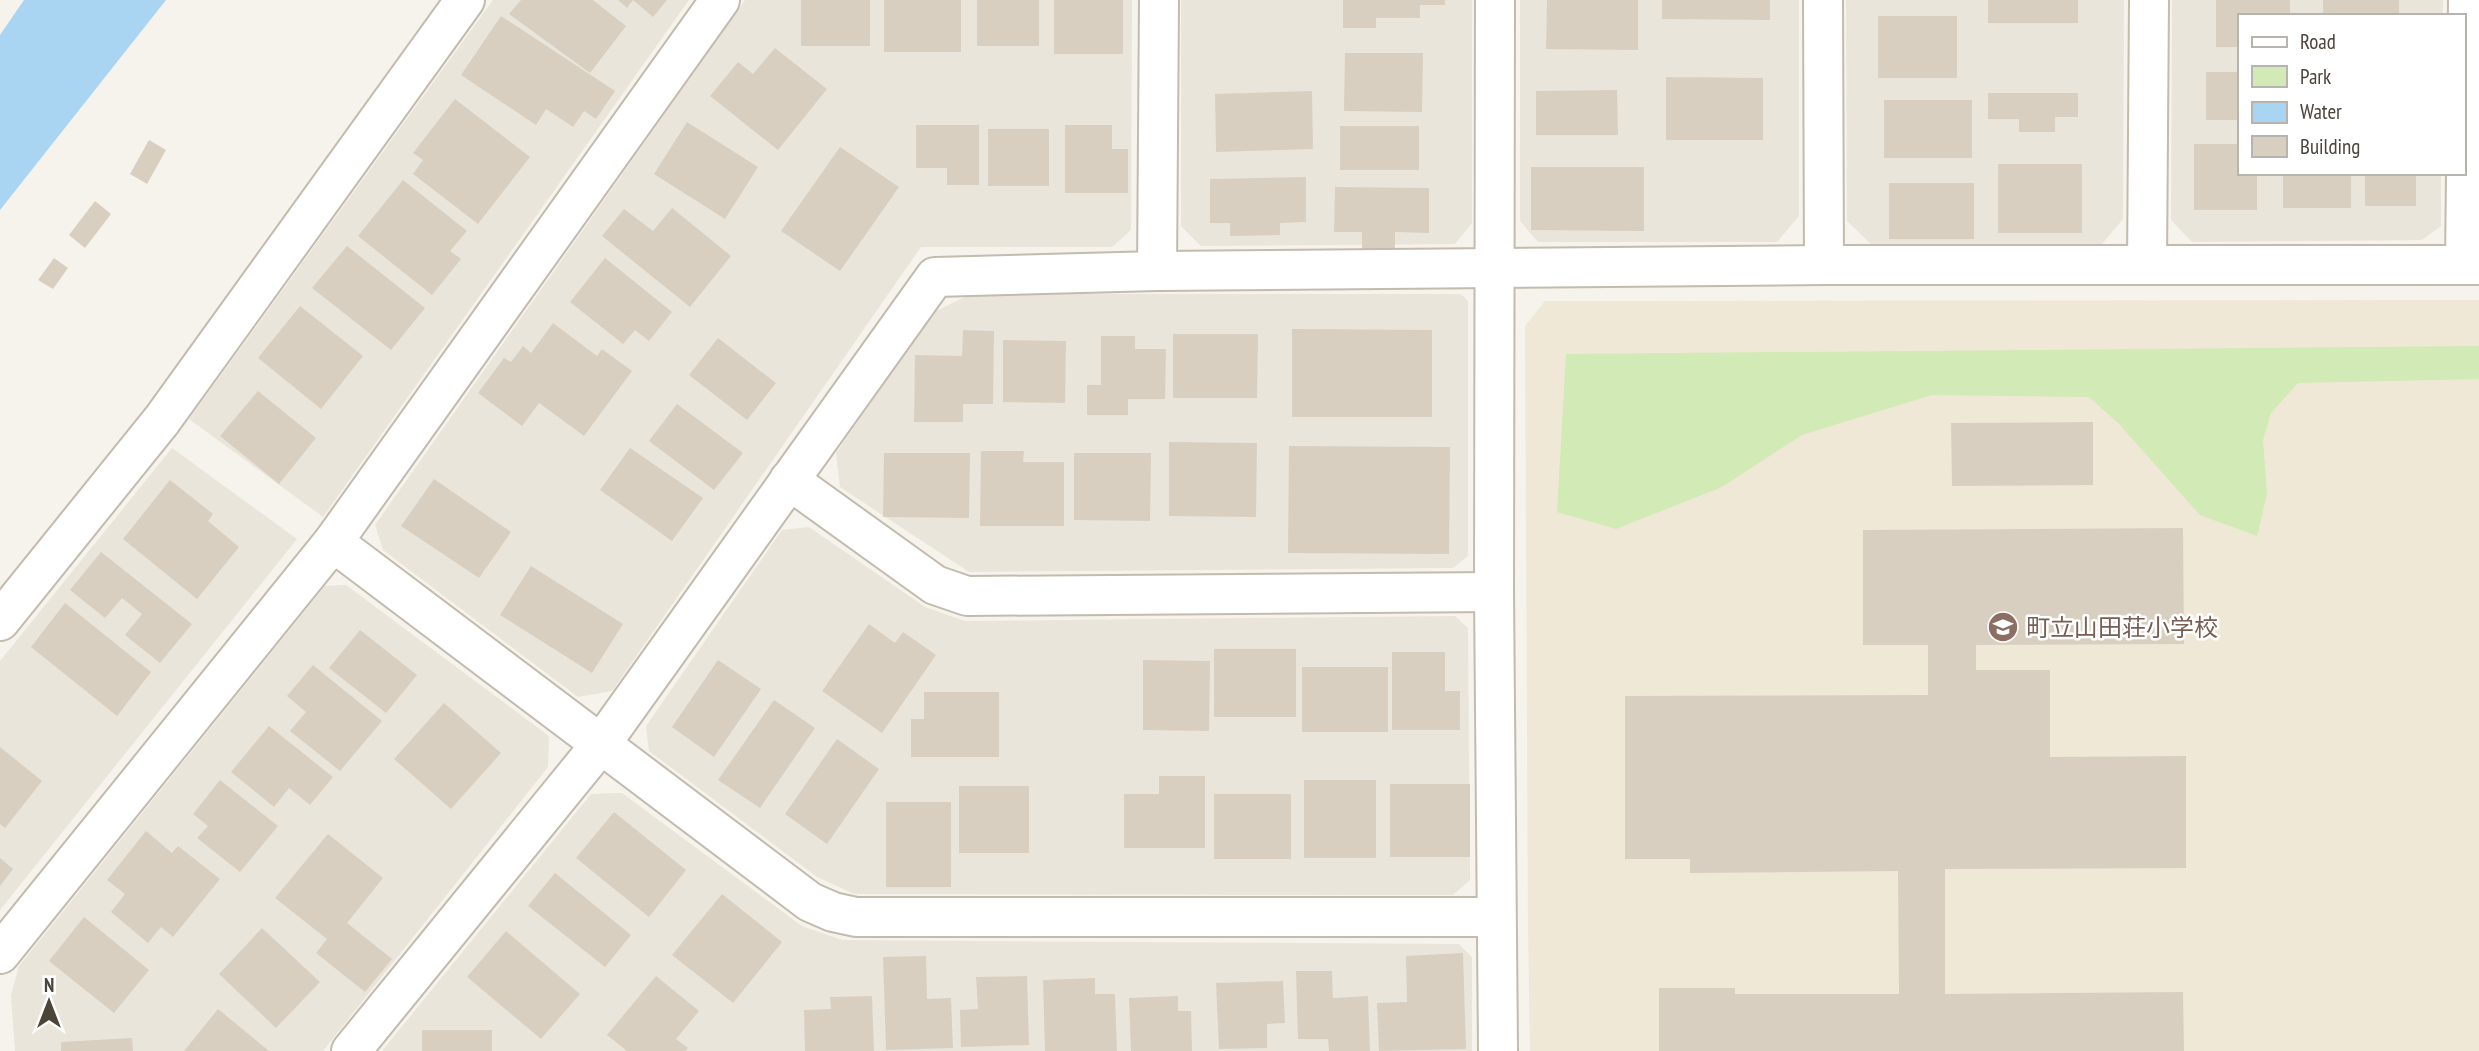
<svg xmlns="http://www.w3.org/2000/svg" width="2479" height="1051" font-family="'PT Sans Narrow','Noto Sans JP',sans-serif">
	<rect width="100%" height="100%" fill="#f6f3ec"/>
	<g fill="#eae5da">
		<polygon points="493,0 689,0 323,517 189,419"/>
		<polygon points="745,0 1132,0 1131,230 1112,247 921,247 612,691 578,697 383,550 375,525"/>
		<polygon points="1181,0 1472,0 1472,223 1455,244 1201,246 1181,226"/>
		<polygon points="1520,0 1799,0 1799,216 1777,242 1538,242 1520,221"/>
		<polygon points="1846,0 2124,0 2123,219 2102,244 1872,245 1847,221"/>
		<polygon points="2172,0 2443,0 2443,16 2239,16 2239,173 2441,173 2441,226 2422,240 2192,242 2171,220"/>
		<polygon points="971,294 1461,294 1468,301 1468,556 1453,568 969,572 840,487 836,453 934,312"/>
		<polygon points="172,448 297,539 0,910 0,661"/>
		<polygon points="809,527 925,607 965,621 1455,616 1468,628 1470,880 1453,895 854,894 817,877 649,751 646,726 782,530"/>
		<polygon points="346,585 549,736 548,767 323,1051 15,1051 11,995 19,966 325,586"/>
		<polygon points="622,793 802,926 842,940 1459,944 1472,957 1472,1051 382,1051 591,794"/>
	</g>
	<polygon fill="#efe8d6" points="2479,300 2479,1051 1530,1051 1528,928 1525,326 1545,301"/>
	<polygon fill="#d2eab5" points="2479,346 2479,379 2298,383 2271,413 2263,440 2267,494 2257,536 2200,515 2118,423 2089,397 1932,395 1802,435 1722,487 1616,529 1557,512 1566,354"/>
	<polygon fill="#a9d4f2" points="24,0 166,0 0,210 0,35"/>
	<g fill="#d8cfc1">
		<polygon points="521,0 593,0 626,26 590,73 509,14"/>
		<polygon points="618,0 667,0 653,17 633,0 627,8"/>
		<rect x="801" y="0" width="69" height="46"/>
		<rect x="884" y="0" width="77" height="52"/>
		<rect x="977" y="0" width="62" height="46"/>
		<rect x="1054" y="0" width="69" height="54"/>
		<polygon points="1343,0 1445,0 1445,5 1420,5 1420,18 1376,18 1376,28 1343,28"/>
		<polygon points="1547,0 1638,0 1638,50 1546,49"/>
		<polygon points="1662,0 1770,0 1770,20 1662,19"/>
		<rect x="1988" y="0" width="90" height="23"/>
		<polygon points="2216,0 2290,0 2290,16 2239,16 2239,47 2216,47"/>
		<rect x="2323" y="0" width="76" height="16"/>
		<polygon points="501,16 615,91 596,119 584,111 573,127 546,109 536,125 461,75"/>
		<rect x="1878" y="16" width="79" height="62"/>
		<polygon points="775,48 827,89 778,150 710,96 738,62 753,74"/>
		<polygon points="1345,53 1423,53 1422,112 1344,111"/>
		<rect x="2206" y="72" width="33" height="48"/>
		<polygon points="1666,77 1763,78 1763,140 1666,140"/>
		<polygon points="1617,90 1618,135 1536,135 1536,91"/>
		<polygon points="1312,91 1313,149 1216,152 1215,94"/>
		<polygon points="1988,93 2078,93 2078,117 2055,117 2055,132 2019,132 2019,119 1988,119"/>
		<polygon points="455,99 530,157 478,224 413,174 423,160 413,153"/>
		<rect x="1884" y="100" width="88" height="58"/>
		<polygon points="687,122 758,167 725,219 654,174"/>
		<polygon points="916,125 979,125 979,185 947,185 947,168 916,168"/>
		<polygon points="1065,125 1112,125 1112,149 1128,149 1128,193 1065,193"/>
		<rect x="1340" y="126" width="79" height="44"/>
		<rect x="988" y="129" width="61" height="57"/>
		<polygon points="149,140 166,150 147,184 130,174"/>
		<polygon points="2194,144 2239,144 2239,173 2257,173 2257,210 2194,210"/>
		<polygon points="840,147 899,187 840,271 781,231"/>
		<rect x="1998" y="164" width="84" height="69"/>
		<polygon points="1531,167 1644,167 1644,231 1531,230"/>
		<rect x="2283" y="173" width="68" height="35"/>
		<rect x="2365" y="173" width="51" height="33"/>
		<polygon points="1306,177 1306,222 1280,223 1280,235 1230,236 1230,223 1210,223 1210,179"/>
		<polygon points="403,180 467,231 450,251 461,259 432,295 358,236"/>
		<rect x="1889" y="183" width="85" height="56"/>
		<polygon points="1335,187 1429,188 1429,233 1395,232 1395,250 1362,250 1362,232 1334,232"/>
		<polygon points="95,201 111,214 85,248 69,235"/>
		<polygon points="672,208 731,256 690,307 602,236 624,209 653,231"/>
		<polygon points="347,246 425,308 391,350 312,288"/>
		<polygon points="54,258 68,268 53,289 38,280"/>
		<polygon points="605,258 672,312 649,341 635,330 623,344 570,302"/>
		<polygon points="300,306 363,356 321,409 258,358"/>
		<polygon points="553,323 597,356 602,349 632,371 584,436 539,403 522,426 478,393 504,358 511,362 523,346 531,353"/>
		<polygon points="1292,329 1432,330 1432,417 1292,417"/>
		<polygon points="963,330 994,331 993,404 963,404 963,422 914,422 915,355 962,356"/>
		<polygon points="1173,334 1258,334 1257,398 1173,398"/>
		<polygon points="1101,336 1135,336 1135,349 1166,349 1165,399 1128,399 1128,415 1087,415 1087,385 1101,385"/>
		<polygon points="718,338 776,383 747,420 689,375"/>
		<polygon points="1003,340 1066,341 1065,403 1003,402"/>
		<polygon points="258,391 316,438 279,484 220,436"/>
		<polygon points="677,404 743,453 714,490 649,441"/>
		<polygon points="2093,422 2093,485 1952,486 1951,423"/>
		<polygon points="1169,442 1257,443 1256,517 1169,516"/>
		<polygon points="1289,446 1450,447 1449,554 1288,553"/>
		<polygon points="630,448 703,498 672,541 600,490"/>
		<polygon points="981,451 1024,451 1023,462 1064,462 1064,526 980,526"/>
		<polygon points="884,453 970,453 969,518 883,517"/>
		<polygon points="1074,453 1151,453 1150,521 1074,520"/>
		<polygon points="434,479 511,532 479,578 401,526"/>
		<polygon points="170,480 213,514 208,521 239,547 197,599 123,539"/>
		<polygon points="2183,528 2184,644 1976,645 1976,670 2050,670 2050,757 2186,756 2186,868 1945,869 1945,994 2183,992 2184,1051 1659,1051 1659,988 1735,988 1735,994 1899,994 1898,871 1690,873 1690,859 1625,859 1625,696 1928,695 1928,645 1863,645 1863,530"/>
		<polygon points="101,552 192,624 160,663 125,635 142,614 122,598 105,618 70,590"/>
		<polygon points="531,566 623,624 592,673 500,615"/>
		<polygon points="65,603 151,672 117,716 31,647"/>
		<polygon points="869,624 895,643 903,632 936,655 882,733 822,691"/>
		<polygon points="360,630 417,675 386,713 329,668"/>
		<rect x="1214" y="649" width="82" height="68"/>
		<polygon points="1392,652 1445,652 1445,691 1460,691 1460,730 1392,730"/>
		<polygon points="718,660 761,689 714,757 672,727"/>
		<polygon points="1143,660 1210,661 1209,731 1143,730"/>
		<polygon points="313,665 382,721 340,771 290,731 306,712 287,696"/>
		<rect x="1302" y="667" width="86" height="65"/>
		<polygon points="924,692 999,692 999,757 911,757 911,719 924,719"/>
		<polygon points="774,700 815,728 760,808 718,780"/>
		<polygon points="444,703 501,753 451,809 394,759"/>
		<polygon points="269,726 333,777 310,805 289,788 274,807 231,772"/>
		<polygon points="837,739 879,769 827,844 785,814"/>
		<polygon points="0,747 42,781 5,828 0,824"/>
		<polygon points="1159,776 1205,776 1205,848 1124,848 1124,794 1159,794"/>
		<polygon points="220,780 278,826 240,872 197,838 208,826 193,814"/>
		<rect x="1304" y="780" width="72" height="78"/>
		<rect x="1390" y="784" width="80" height="73"/>
		<rect x="959" y="786" width="70" height="67"/>
		<rect x="1214" y="794" width="77" height="65"/>
		<rect x="886" y="802" width="65" height="85"/>
		<polygon points="614,812 686,870 649,917 576,858"/>
		<polygon points="146,831 172,853 178,846 220,879 173,937 161,927 148,943 111,912 125,894 107,880"/>
		<polygon points="328,834 383,878 347,923 392,959 365,992 316,953 327,939 275,898"/>
		<polygon points="0,858 13,869 0,886"/>
		<polygon points="555,873 631,935 605,967 528,906"/>
		<polygon points="722,894 782,942 733,1003 672,955"/>
		<polygon points="84,917 149,970 114,1013 49,961"/>
		<polygon points="262,928 320,982 276,1028 219,974"/>
		<polygon points="506,931 580,994 541,1039 467,977"/>
		<polygon points="1463,953 1466,1049 1379,1051 1377,1003 1407,1002 1406,956"/>
		<polygon points="926,956 927,999 951,998 953,1048 886,1050 883,957"/>
		<polygon points="1296,971 1332,971 1333,998 1368,996 1370,1051 1329,1051 1328,1039 1298,1039"/>
		<polygon points="656,976 699,1011 676,1039 688,1048 686,1051 627,1051 607,1035"/>
		<polygon points="1027,976 1029,1045 961,1047 960,1010 978,1009 976,977"/>
		<polygon points="1095,978 1095,994 1115,994 1117,1051 1045,1051 1043,980"/>
		<polygon points="1283,981 1285,1023 1267,1024 1267,1048 1219,1049 1216,983"/>
		<polygon points="872,996 874,1051 805,1051 804,1010 831,1009 830,997"/>
		<polygon points="1178,996 1178,1011 1191,1011 1192,1051 1131,1051 1129,998"/>
		<polygon points="218,1009 269,1051 184,1051"/>
		<rect x="422" y="1030" width="70" height="21"/>
		<polygon points="132,1038 133,1051 61,1051 61,1042"/>
	</g>
	<g fill="none" stroke-linecap="round" stroke-linejoin="round">
		<g stroke="#c2bbae" stroke-width="42">
			<g id="street">
				<polyline points="1495,0 1494,592 1498,1051"/>
				<polyline points="1823,0 1824,265"/>
				<polyline points="2147,265 2149,0"/>
				<polyline points="2465,265 2468,0"/>
				<polyline points="1157,271 1159,0"/>
				<polyline points="789,480 935,585 967,596 1494,592"/>
				<polyline points="333,542 810,902 833,912 856,917 1496,917"/>
				<polyline points="0,621 162,420 465,0"/>
				<polyline points="0,954 333,542 720,0"/>
				<polyline points="351,1051 601,744 935,277 1157,271 1824,265 2479,265"/>
			</g>
		</g>
		<use href="#street" stroke="#fff" stroke-width="38"/>
	</g>
	<defs>
		<g id="school-disc" transform="scale(1.575)"><circle r="9.5" fill="#8d6e63" stroke="#fff"/><path d="M0-5L7-2L0 1L-7-2ZM-4 1L0 2.5L4 1V4Q0 6-4 4Z" fill="#fff"/></g>
	</defs>
	<g fill-rule="evenodd">
		<use href="#school-disc" x="2003" y="627"/>
	</g>
	<g text-anchor="middle" dominant-baseline="central" stroke-width="5" stroke-linejoin="round" paint-order="stroke">
		<g font-size="24" fill="#785e54" stroke="#fff" text-anchor="start">
			<text x="2026" y="627">町立山田荘小学校</text>
		</g>
	</g>
	<rect x="2238" y="14" width="228" height="161" fill="#ffffff" stroke="#b7b4b0" stroke-width="2"/>
	<rect x="2252" y="37" width="35" height="10" fill="#ffffff" stroke="#b7b4b0" stroke-width="2"/>
	<text x="2300" y="49" font-size="21" fill="#4b4439">Road</text>
	<rect x="2252" y="66" width="35" height="21" fill="#d2eab5" stroke="#b7b4b0" stroke-width="2"/>
	<text x="2300" y="84" font-size="21" fill="#4b4439">Park</text>
	<rect x="2252" y="102" width="35" height="21" fill="#a9d4f2" stroke="#b7b4b0" stroke-width="2"/>
	<text x="2300" y="119" font-size="21" fill="#4b4439">Water</text>
	<rect x="2252" y="136" width="35" height="21" fill="#d8cfc1" stroke="#b7b4b0" stroke-width="2"/>
	<text x="2300" y="154" font-size="21" fill="#4b4439">Building</text>
	<g transform="translate(49 1002)" stroke="#ffffff" stroke-width="5" paint-order="stroke">
	<path d="M0-5L12 26L0 18L-12 26Z" fill="#4b4439"/>
	<text y="-10" font-size="19" font-weight="bold" text-anchor="middle" fill="#4b4439">N</text>
	</g>
</svg>
